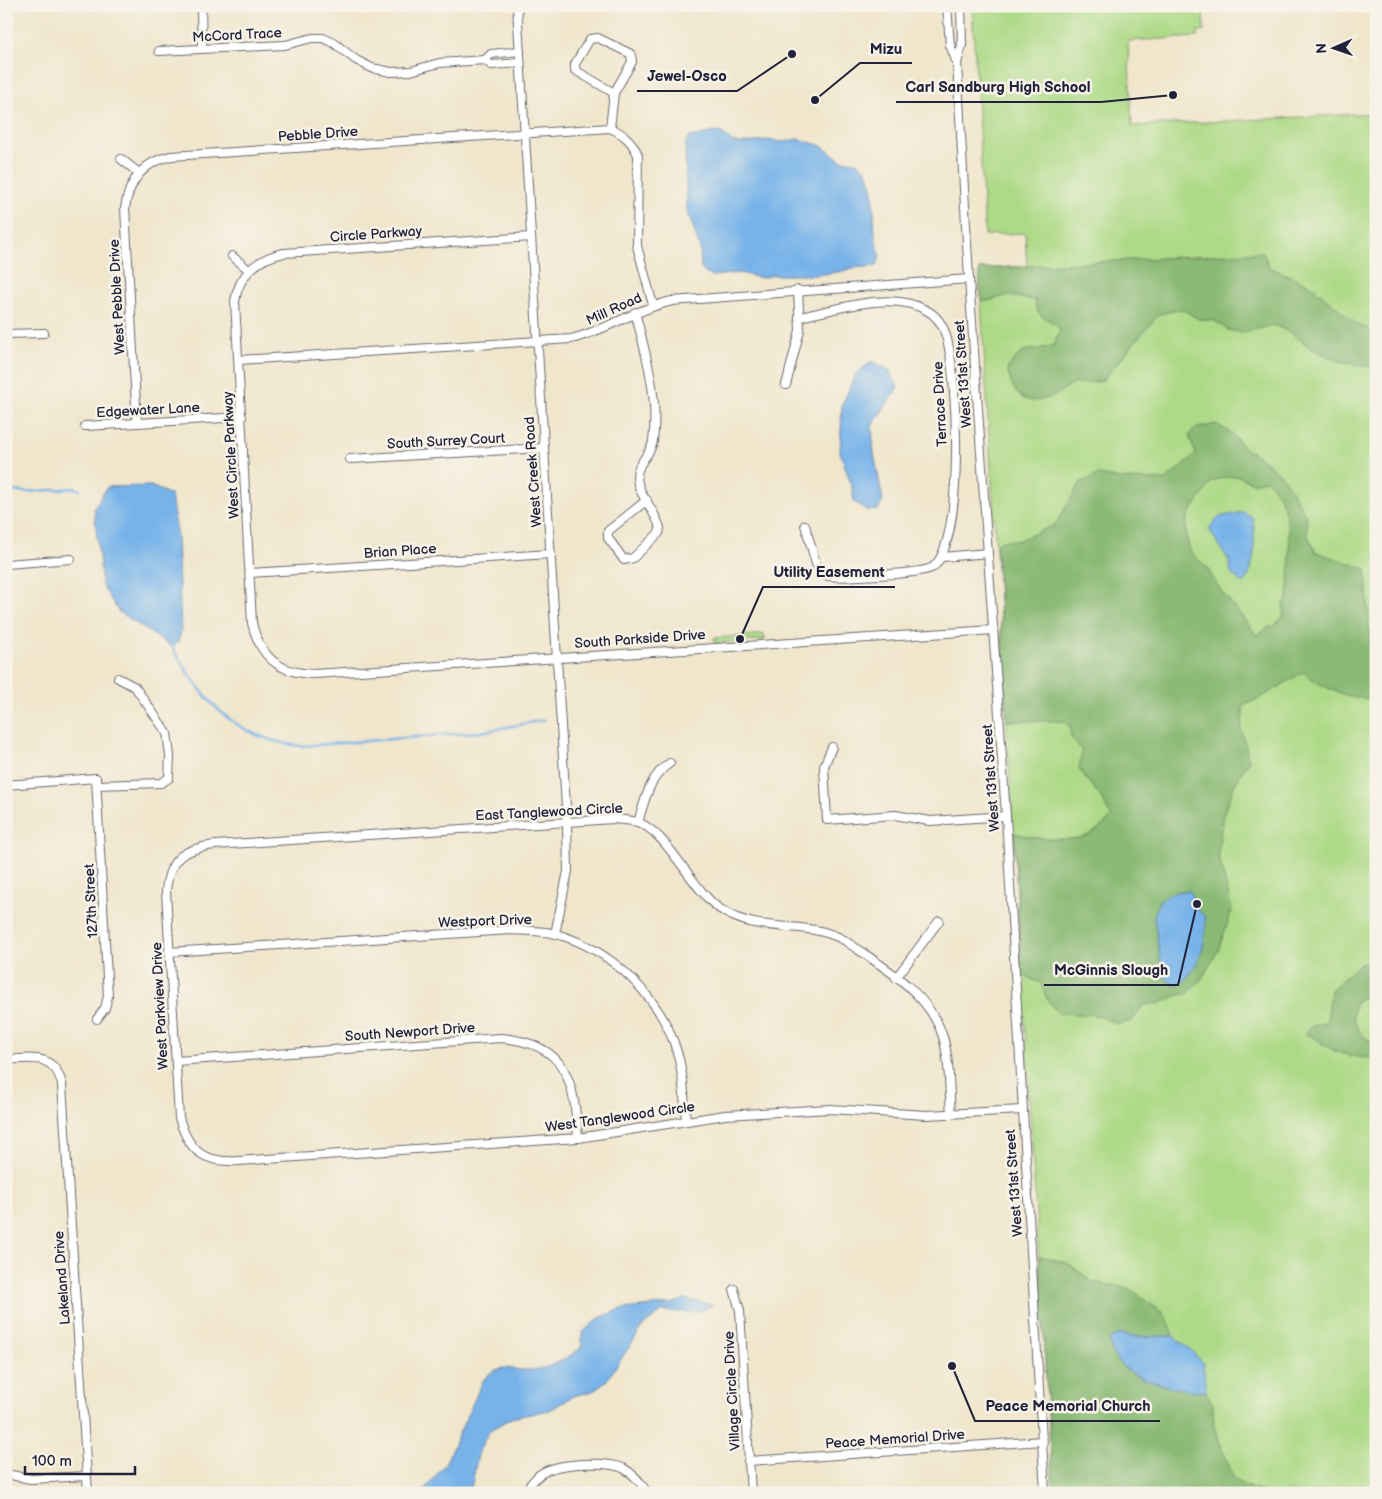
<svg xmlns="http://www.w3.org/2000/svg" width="1382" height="1499" font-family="'Balsamiq Sans',sans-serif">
	<rect width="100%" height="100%" fill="#f7f3e8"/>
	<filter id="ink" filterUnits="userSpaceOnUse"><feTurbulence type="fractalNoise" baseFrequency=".02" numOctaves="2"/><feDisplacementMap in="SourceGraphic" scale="10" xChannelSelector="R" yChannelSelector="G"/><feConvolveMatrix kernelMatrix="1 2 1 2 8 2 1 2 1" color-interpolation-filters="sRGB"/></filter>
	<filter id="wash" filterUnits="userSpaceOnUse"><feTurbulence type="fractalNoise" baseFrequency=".0096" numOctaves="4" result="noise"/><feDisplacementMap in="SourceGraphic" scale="20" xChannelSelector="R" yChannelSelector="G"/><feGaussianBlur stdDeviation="1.12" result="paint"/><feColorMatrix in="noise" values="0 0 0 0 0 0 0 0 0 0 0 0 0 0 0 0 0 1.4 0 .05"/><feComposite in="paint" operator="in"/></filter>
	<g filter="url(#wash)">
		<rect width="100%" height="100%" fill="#f0e6cc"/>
		<g fill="#aeda87" stroke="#687e61">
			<polygon points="972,6 1203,6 1204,31 1198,31 1198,37 1128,41 1132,126 1376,113 1376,1493 1053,1493 979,269 1027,266 1025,233 985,235"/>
			<polygon points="764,634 765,640 715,643 714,638"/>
		</g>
		<g fill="#8aba74" stroke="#566e58" fill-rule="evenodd">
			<path d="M 1263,252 L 1269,267 L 1311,285 L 1356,324 L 1368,329 L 1376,336 L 1376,369 L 1336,360 L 1312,349 L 1293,334 L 1274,325 L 1243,333 L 1228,330 L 1215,321 L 1198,319 L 1183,309 L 1159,314 L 1102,381 C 1092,383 1084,383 1074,384 C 1067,386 1060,393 1054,396 C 1024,408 1014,397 1007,369 C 1026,342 1028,354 1054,345 L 1060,331 C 1051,315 1036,322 1035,300 C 1026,300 1018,297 1010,296 C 999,296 992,302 981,301 L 979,269 Z"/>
			<path d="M 1216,424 L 1231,433 L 1244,448 L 1264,460 L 1283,477 L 1306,515 L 1308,536 L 1316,552 L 1366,569 L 1373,699 C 1346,698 1324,689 1303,672 L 1259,699 L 1244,704 L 1241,728 L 1249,760 L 1235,784 L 1223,815 L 1218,853 L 1232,910 L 1218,951 L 1201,980 L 1187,994 L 1178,995 L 1161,1003 L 1144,1005 L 1132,1021 L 1117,1024 L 1097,1015 L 1058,1013 L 1047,999 L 1041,983 L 1022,975 L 1014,833 C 1031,838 1062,841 1079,838 C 1091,836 1103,826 1111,817 L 1102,799 L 1079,769 L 1082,750 L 1071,737 L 1070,726 L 1063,721 L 1007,721 L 996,544 L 1006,540 L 1017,541 L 1055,525 L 1081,482 L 1098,475 L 1122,479 L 1166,480 L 1196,454 L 1189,436 L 1194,429 ZM 1238,476 L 1253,483 L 1266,480 C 1296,504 1290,563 1288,598 L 1284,603 L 1283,617 L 1273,627 L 1270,626 L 1257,635 L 1221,591 L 1207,568 L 1191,553 L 1186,536 L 1187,518 L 1211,482 L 1225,477 ZM 1194,901 L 1198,910 L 1205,917 C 1207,938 1200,958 1190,975 L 1161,963 L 1154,917 Z"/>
			<path d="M 1376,959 L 1376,993 L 1368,993 L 1364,998 L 1358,999 C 1347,1016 1357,1037 1376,1043 L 1376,1057 C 1359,1059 1340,1055 1326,1046 C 1318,1041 1315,1037 1306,1034 L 1310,1027 L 1327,1022 L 1331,990 L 1358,965 Z"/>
			<polygon points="1039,1256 1068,1263 1092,1282 1128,1288 1136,1293 1163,1313 1170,1325 1173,1336 1132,1337 1121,1334 1155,1383 1206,1392 1213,1404 1214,1427 1234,1479 1248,1487 1266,1493 1053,1493"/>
		</g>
		<g fill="#77b3e9" stroke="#4c6a92">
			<polygon points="715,132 722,133 732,142 740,144 767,140 783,142 797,139 820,145 841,160 856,162 862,166 867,170 873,190 875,236 880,256 877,266 853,268 839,272 815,275 774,275 760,278 740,273 712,276 705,273 701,268 700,248 687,209 685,152 686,142 690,137"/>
			<polygon points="872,361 890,371 898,387 872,426 874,454 883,500 878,510 868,511 854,502 852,487 840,452 842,405 855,375"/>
			<polygon points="151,486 171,495 177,537 181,631 178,643 172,647 119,612 102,586 94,508 107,487"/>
			<path d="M 1244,512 L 1253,518 C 1255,540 1256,565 1244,584 L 1231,573 L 1229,561 L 1209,529 L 1218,517 Z"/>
			<path d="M 1181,891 L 1190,891 L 1198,910 L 1205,917 C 1208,941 1199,967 1181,984 L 1172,984 L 1163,976 L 1154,917 L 1159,901 L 1170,894 Z"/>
			<path d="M 684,1299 L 712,1305 C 697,1315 681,1312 663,1311 L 644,1325 L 607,1380 L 593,1391 L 573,1396 L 550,1410 L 511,1418 L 490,1430 L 479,1450 L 470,1493 L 422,1493 L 445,1464 L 484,1379 C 501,1361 509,1371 530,1370 C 548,1369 567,1359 581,1348 L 583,1332 L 599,1318 L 622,1309 L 672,1304 Z"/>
			<path d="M 1121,1334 L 1132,1337 L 1173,1336 L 1190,1349 L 1203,1363 L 1206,1392 C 1176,1390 1108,1378 1110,1339 Z"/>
		</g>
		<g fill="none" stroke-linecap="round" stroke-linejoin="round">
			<g stroke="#77b3e9" stroke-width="2.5">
				<polyline points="6,491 27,492 76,488 80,490"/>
				<path d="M 172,647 C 204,702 236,740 302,746 L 481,732 L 544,720"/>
			</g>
		</g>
	</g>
	<g filter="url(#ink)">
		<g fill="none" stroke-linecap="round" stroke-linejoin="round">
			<g stroke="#6a676e" stroke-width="10">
				<g id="minor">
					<polyline points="201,6 202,48"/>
					<polyline points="517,6 567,823 568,871 555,934"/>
					<polyline points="947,6 950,45 957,63 969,279 1006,816 1045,1493"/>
					<polyline points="159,51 285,45 312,38 323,38 334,43 356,60 372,68 391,72 411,71 439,63 485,60 491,65 520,63"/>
					<polyline points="485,60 491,54 520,51"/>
					<polyline points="957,63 962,45 961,6"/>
					<polyline points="610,128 614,93 632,62 631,54 598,38 590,39 575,64 575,70 614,93"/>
					<polyline points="121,159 139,173"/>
					<path d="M 531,237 L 284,253 C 258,258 239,274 235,301 L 252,623 C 260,657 279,673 314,674 L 993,630"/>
					<polyline points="232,256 249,270"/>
					<path d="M 635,312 C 646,354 659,398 653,441 C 651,455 637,462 637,476 C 637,494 656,511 660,528 L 659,533 L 633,558 L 624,560 L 608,538 L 608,531 L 647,500"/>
					<path d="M 799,317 C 837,310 889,290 926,310 C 936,315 943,325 946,336 C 958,374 965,542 933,567 C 924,574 842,578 828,576 L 816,564 L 805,525"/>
					<polyline points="6,334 44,333"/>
					<path d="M 239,360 L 571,339 C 607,330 636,309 672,301 L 969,279"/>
					<polyline points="786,385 800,330 798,290"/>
					<path d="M 137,423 L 125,208 C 129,181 143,162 171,156 L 610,128 C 624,134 632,141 638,155 L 637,246 L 653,305"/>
					<polyline points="85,426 242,417"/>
					<polyline points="350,459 543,448"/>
					<polyline points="942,557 988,553"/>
					<polyline points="6,564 71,559"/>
					<polyline points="250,573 551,554"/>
					<polyline points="832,747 824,766 827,820 895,815 930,821 1006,816"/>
					<polyline points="6,785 96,778 108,996 105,1008 97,1019"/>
					<polyline points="97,785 161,783 169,778 170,756 167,733 135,687 118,678"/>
					<path d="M 638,822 C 645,801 649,776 670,763"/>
					<path d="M 169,952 L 510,930 C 525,931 541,930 556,934 C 611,949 661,997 677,1052 C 684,1074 684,1098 686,1120"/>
					<polyline points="896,978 939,921"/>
					<path d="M 6,1060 C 32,1058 54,1053 62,1084 L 88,1493"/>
					<path d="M 176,1061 L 501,1038 C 568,1044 574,1081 578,1138"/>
					<path d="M 951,1114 C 949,1089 950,1061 943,1037 C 929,991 881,966 844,940 C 803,918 760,936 720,909 C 692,890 667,831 637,822 C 630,820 621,820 614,819 L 215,845 C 183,849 169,858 166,891 L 179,1118 C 189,1151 203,1163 238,1161 L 578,1138 L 725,1115 L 830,1109 L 926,1115 L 1022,1110"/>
					<polyline points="734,1289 740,1311 751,1493"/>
					<polyline points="748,1461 1043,1441"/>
					<polyline points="6,1474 31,1479 86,1476"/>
					<path d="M 525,1493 C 530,1484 536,1475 546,1471 C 562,1463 607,1461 623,1468 C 634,1474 641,1482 647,1493"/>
				</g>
			</g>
			<use href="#minor" stroke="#fff" stroke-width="8"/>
		</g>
	</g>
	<g text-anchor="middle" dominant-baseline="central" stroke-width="5" stroke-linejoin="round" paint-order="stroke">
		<g font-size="14" fill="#22223b" stroke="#f7f3e8">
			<text transform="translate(237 35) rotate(-3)">McCord Trace</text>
			<text transform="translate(318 134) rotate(-4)">Pebble Drive</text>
			<text transform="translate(376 234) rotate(-4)">Circle Parkway</text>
			<text transform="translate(117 297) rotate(-93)">West Pebble Drive</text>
			<text transform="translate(614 309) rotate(-24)">Mill Road</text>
			<text transform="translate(963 374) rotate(-94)">West 131st Street</text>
			<text transform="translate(940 404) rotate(-93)">Terrace Drive</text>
			<text transform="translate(148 410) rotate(-3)">Edgewater Lane</text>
			<text transform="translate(446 441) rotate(-3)">South Surrey Court</text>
			<text transform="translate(231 455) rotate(-93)">West Circle Parkway</text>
			<text transform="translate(533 472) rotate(-94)">West Creek Road</text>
			<text transform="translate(400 551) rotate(-4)">Brian Place</text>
			<text transform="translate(640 639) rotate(-4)">South Parkside Drive</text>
			<text transform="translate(991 778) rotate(-94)">West 131st Street</text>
			<text transform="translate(549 812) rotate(-3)">East Tanglewood Circle</text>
			<text transform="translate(91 901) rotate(-93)">127th Street</text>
			<text transform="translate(485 921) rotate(-2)">Westport Drive</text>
			<text transform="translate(160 1006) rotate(-93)">West Parkview Drive</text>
			<text transform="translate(410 1032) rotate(-4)">South Newport Drive</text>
			<text transform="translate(620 1117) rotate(-8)">West Tanglewood Circle</text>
			<text transform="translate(1014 1183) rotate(-94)">West 131st Street</text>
			<text transform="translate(62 1278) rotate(-94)">Lakeland Drive</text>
			<text transform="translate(732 1391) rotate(-93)">Village Circle Drive</text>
			<text transform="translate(895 1439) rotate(-4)">Peace Memorial Drive</text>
		</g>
	</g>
	<path fill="none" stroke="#22223b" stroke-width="2" d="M815 100L860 63H912M792 54L737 91H637M1173 95L1101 102H896M740 639L763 587H895M1197 904L1178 985H1044M952 1366L975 1421H1160"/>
	<g fill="#22223b" stroke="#f7f3e8" stroke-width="2">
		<circle cx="815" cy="100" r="5"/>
		<circle cx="792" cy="54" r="5"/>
		<circle cx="1173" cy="95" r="5"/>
		<circle cx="740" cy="639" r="5"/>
		<circle cx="1197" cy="904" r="5"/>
		<circle cx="952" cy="1366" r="5"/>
	</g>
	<g font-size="15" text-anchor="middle" font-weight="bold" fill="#22223b" stroke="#f7f3e8" stroke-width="5" stroke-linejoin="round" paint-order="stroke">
		<text x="886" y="54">Mizu</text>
		<text x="687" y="81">Jewel-Osco</text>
		<text x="998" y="92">Carl Sandburg High School</text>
		<text x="829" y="577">Utility Easement</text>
		<text x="1111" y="975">McGinnis Slough</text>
		<text x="1068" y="1411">Peace Memorial Church</text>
	</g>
	<rect width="1382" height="1499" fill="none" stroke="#f7f3e8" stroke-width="25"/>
	<g transform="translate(1334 48) rotate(268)" stroke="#f7f3e8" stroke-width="4" paint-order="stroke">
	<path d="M0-4L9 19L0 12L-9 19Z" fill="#22223b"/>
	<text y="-8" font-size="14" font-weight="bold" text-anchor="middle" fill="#22223b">N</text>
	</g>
	<path d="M25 1466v8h110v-8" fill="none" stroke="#22223b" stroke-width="2.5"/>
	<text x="32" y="1466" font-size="15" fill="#22223b" stroke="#f7f3e8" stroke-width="4" paint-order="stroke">100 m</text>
</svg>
